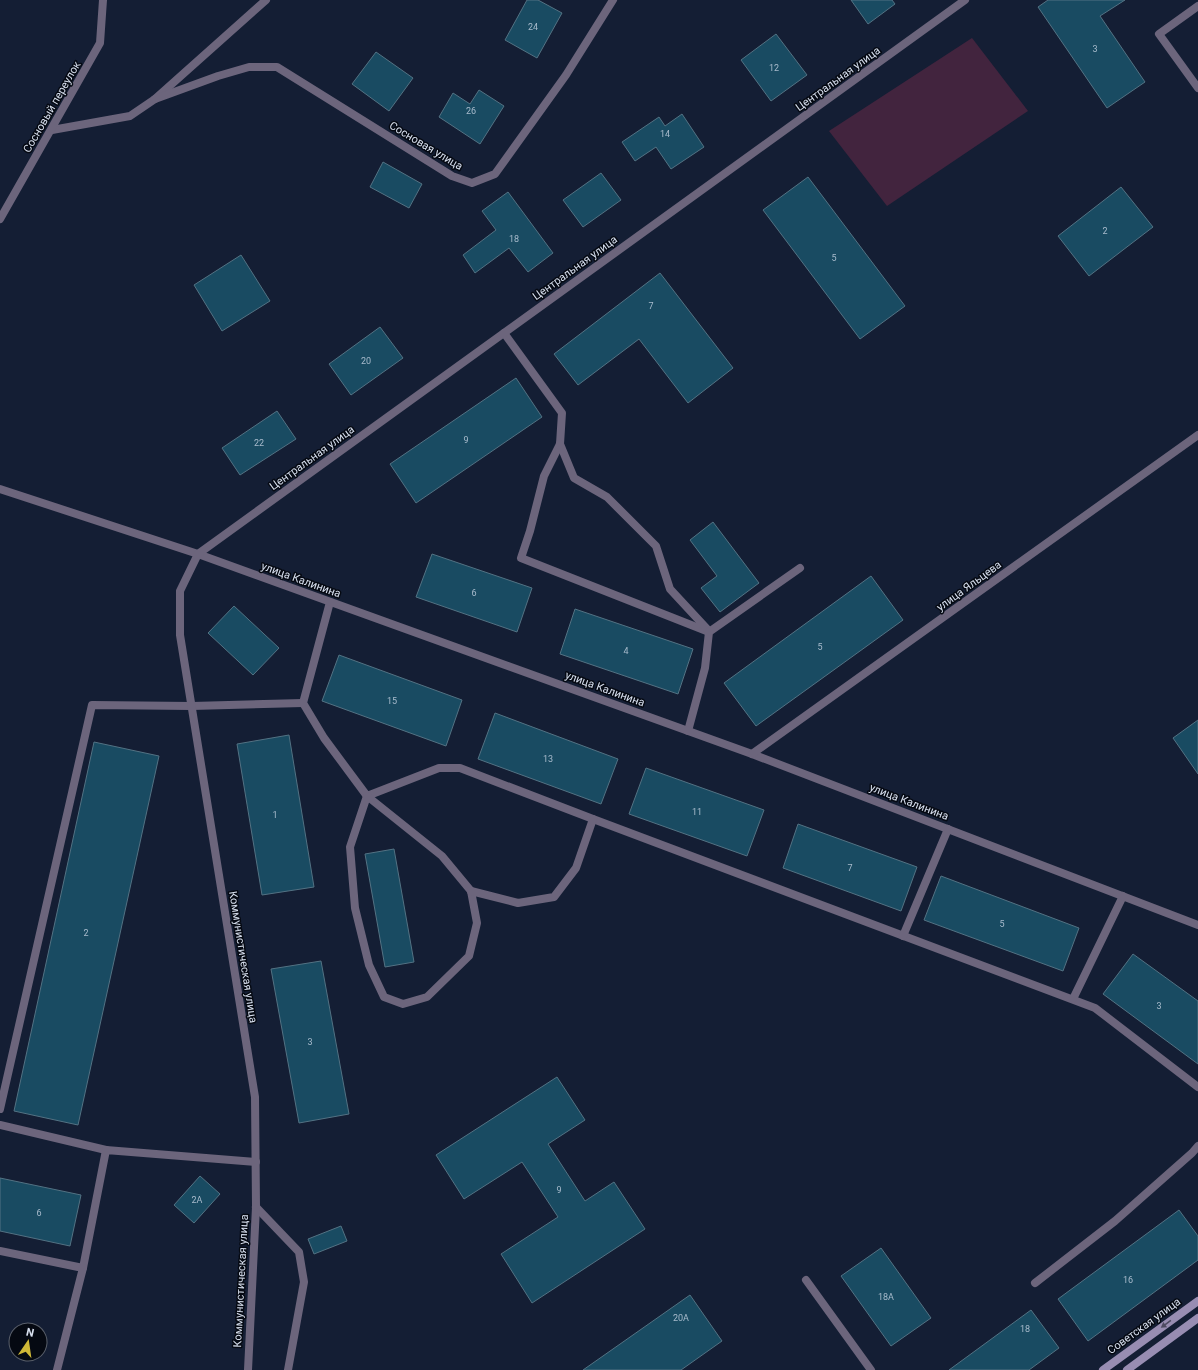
<svg xmlns="http://www.w3.org/2000/svg" width="1198" height="1370" font-family="Roboto,sans-serif">
	<rect width="100%" height="100%" fill="#141e34"/>
	<polygon fill="#42243e" points="972,38 1028,111 887,206 829,131"/>
	<g fill="#194b62" stroke="#537283">
		<polygon points="527,0 538,0 562,13 537,58 505,40"/>
		<polygon points="851,0 892,0 895,4 868,24"/>
		<polygon points="1048,0 1125,0 1100,16 1145,82 1107,108 1038,7"/>
		<polygon points="776,34 807,75 771,101 741,60"/>
		<polygon points="376,52 413,78 389,111 352,84"/>
		<polygon points="479,90 504,106 480,144 439,117 453,93 470,104"/>
		<polygon points="682,114 704,147 671,169 656,147 635,161 622,142 659,117 665,126"/>
		<polygon points="383,162 422,184 409,208 370,187"/>
		<polygon points="601,173 621,200 583,227 563,200"/>
		<polygon points="808,177 905,306 860,339 763,210"/>
		<polygon points="1121,187 1153,227 1089,276 1058,236"/>
		<polygon points="508,192 553,253 528,272 509,248 475,273 463,255 496,230 482,211"/>
		<polygon points="241,255 270,301 222,331 194,285"/>
		<polygon points="660,273 733,368 688,403 639,339 578,385 554,354"/>
		<polygon points="380,327 403,358 351,395 329,364"/>
		<polygon points="516,378 542,417 416,503 390,464"/>
		<polygon points="277,411 296,439 240,475 222,448"/>
		<polygon points="713,522 759,583 720,612 701,588 717,576 690,540"/>
		<polygon points="432,554 532,588 517,632 416,597"/>
		<polygon points="871,576 903,620 756,726 724,683"/>
		<polygon points="234,606 279,648 253,675 208,633"/>
		<polygon points="575,609 693,649 678,694 560,654"/>
		<polygon points="339,655 462,700 446,746 322,701"/>
		<polygon points="495,713 618,759 601,804 478,759"/>
		<polygon points="1198,720 1198,774 1173,738"/>
		<polygon points="289,735 314,887 262,895 237,744"/>
		<polygon points="94,742 159,756 78,1125 14,1111"/>
		<polygon points="646,768 764,810 747,856 629,814"/>
		<polygon points="798,824 917,867 901,911 783,868"/>
		<polygon points="394,849 414,962 385,967 365,854"/>
		<polygon points="941,876 1079,928 1063,971 924,920"/>
		<polygon points="1133,954 1198,1001 1198,1064 1103,994"/>
		<polygon points="321,961 349,1114 299,1123 271,969"/>
		<polygon points="557,1077 585,1120 548,1144 585,1201 614,1182 645,1229 532,1303 501,1254 558,1217 522,1162 464,1199 436,1155"/>
		<polygon points="200,1176 220,1194 194,1223 174,1205"/>
		<polygon points="0,1178 81,1195 70,1246 0,1231"/>
		<polygon points="1179,1210 1198,1236 1198,1260 1088,1341 1058,1299"/>
		<polygon points="341,1226 347,1241 314,1254 308,1239"/>
		<polygon points="881,1248 931,1318 891,1346 841,1276"/>
		<polygon points="690,1295 722,1341 681,1370 583,1370"/>
		<polygon points="1031,1310 1059,1348 1029,1370 949,1370"/>
	</g>
	<g fill="none" stroke-linecap="round" stroke-linejoin="round">
		<g stroke="#6c657c" stroke-width="8">
			<polyline points="1198,6 1159,34 1198,88"/>
			<polyline points="52,130 130,116 155,99 266,0"/>
			<polyline points="504,333 562,413 560,444 544,476 530,531 521,558 709,632"/>
			<polyline points="560,444 574,478 607,497 656,546 670,589 708,630"/>
			<polyline points="330,602 303,703 324,738 367,796 439,768 460,768 593,819 1095,1008 1198,1087"/>
			<polyline points="688,731 705,668 709,632 800,568"/>
			<polygon points="367,796 442,856 471,891 477,923 469,956 427,997 403,1004 384,997 369,965 355,908 350,847"/>
			<polyline points="471,891 518,903 554,897 576,868 593,819"/>
			<polyline points="903,936 948,829"/>
			<polyline points="1073,999 1123,896"/>
			<polyline points="0,1109 92,705 192,706 303,703"/>
			<polyline points="0,1125 106,1150"/>
			<polyline points="256,1207 299,1252 304,1282 288,1370"/>
			<polyline points="0,1251 83,1268 106,1150 256,1162"/>
			<polyline points="806,1280 871,1370"/>
			<polyline points="1035,1283 1115,1221 1192,1153 1198,1146"/>
			<polyline points="57,1370 83,1268"/>
		</g>
		<g stroke="#6c657c" stroke-width="8">
			<polyline points="155,99 218,76 249,67 277,67 452,176 472,183 495,174 566,75 613,0"/>
			<polyline points="0,219 100,43 103,0"/>
			<polyline points="0,489 198,554 752,754 1198,925"/>
			<polyline points="752,754 1198,435"/>
			<polyline points="248,1370 256,1207 255,1097 180,635 180,591 198,554 965,0"/>
		</g>
		<g stroke="#988db2" stroke-width="8">
			<polyline points="1103,1370 1198,1301"/>
			<polyline points="1127,1370 1198,1318"/>
		</g>
	</g>
	<defs><path id="oneway-solid" d="M-6-.8H1V-3.2L6.5 0L1 3.2V.8H-6Z"/></defs>
	<use fill="#4e4b62" href="#oneway-solid" transform="translate(1166 1324) rotate(144)"/>
	<g text-anchor="middle" dominant-baseline="central" stroke-width="3" stroke-linejoin="round" paint-order="stroke">
		<g font-size="9" fill="#a8bbcc">
			<text x="533" y="27">24</text>
			<text x="1095" y="49">3</text>
			<text x="774" y="68">12</text>
			<text x="471" y="111">26</text>
			<text x="665" y="134">14</text>
			<text x="1105" y="231">2</text>
			<text x="514" y="239">18</text>
			<text x="834" y="258">5</text>
			<text x="651" y="306">7</text>
			<text x="366" y="361">20</text>
			<text x="466" y="440">9</text>
			<text x="259" y="443">22</text>
			<text x="474" y="593">6</text>
			<text x="820" y="647">5</text>
			<text x="626" y="651">4</text>
			<text x="392" y="701">15</text>
			<text x="548" y="759">13</text>
			<text x="697" y="812">11</text>
			<text x="275" y="815">1</text>
			<text x="850" y="868">7</text>
			<text x="1002" y="924">5</text>
			<text x="86" y="933">2</text>
			<text x="1159" y="1006">3</text>
			<text x="310" y="1042">3</text>
			<text x="559" y="1190">9</text>
			<text x="197" y="1200">2А</text>
			<text x="39" y="1213">6</text>
			<text x="1128" y="1280">16</text>
			<text x="886" y="1297">18А</text>
			<text x="681" y="1318">20А</text>
			<text x="1025" y="1329">18</text>
		</g>
		<g font-size="11" fill="#d8e0ef" stroke="#050912">
			<text transform="translate(838 79) rotate(-36)">Центральная улица</text>
			<text transform="translate(52 107) rotate(-60)">Сосновый переулок</text>
			<text transform="translate(426 146) rotate(31)">Сосновая улица</text>
			<text transform="translate(575 268) rotate(-36)">Центральная улица</text>
			<text transform="translate(312 458) rotate(-36)">Центральная улица</text>
			<text transform="translate(301 580) rotate(20)">улица Калинина</text>
			<text transform="translate(969 586) rotate(-36)">улица Яльцева</text>
			<text transform="translate(605 689) rotate(20)">улица Калинина</text>
			<text transform="translate(909 802) rotate(21)">улица Калинина</text>
			<text transform="translate(243 957) rotate(81)">Коммунистическая улица</text>
			<text transform="translate(241 1281) rotate(-87)">Коммунистическая улица</text>
			<text transform="translate(1144 1326) rotate(-36)">Советская улица</text>
		</g>
	</g>
	<g transform="translate(28 1342) rotate(13)"><circle r="19" fill="#050912" stroke="#595f6a"/>
	<path d="M0-3L7 15L0 10L-7 15Z" fill="#cfb837"/>
	<text y="-6" font-size="11" font-weight="bold" text-anchor="middle" fill="#d8e0ef">N</text>
	</g>
</svg>
